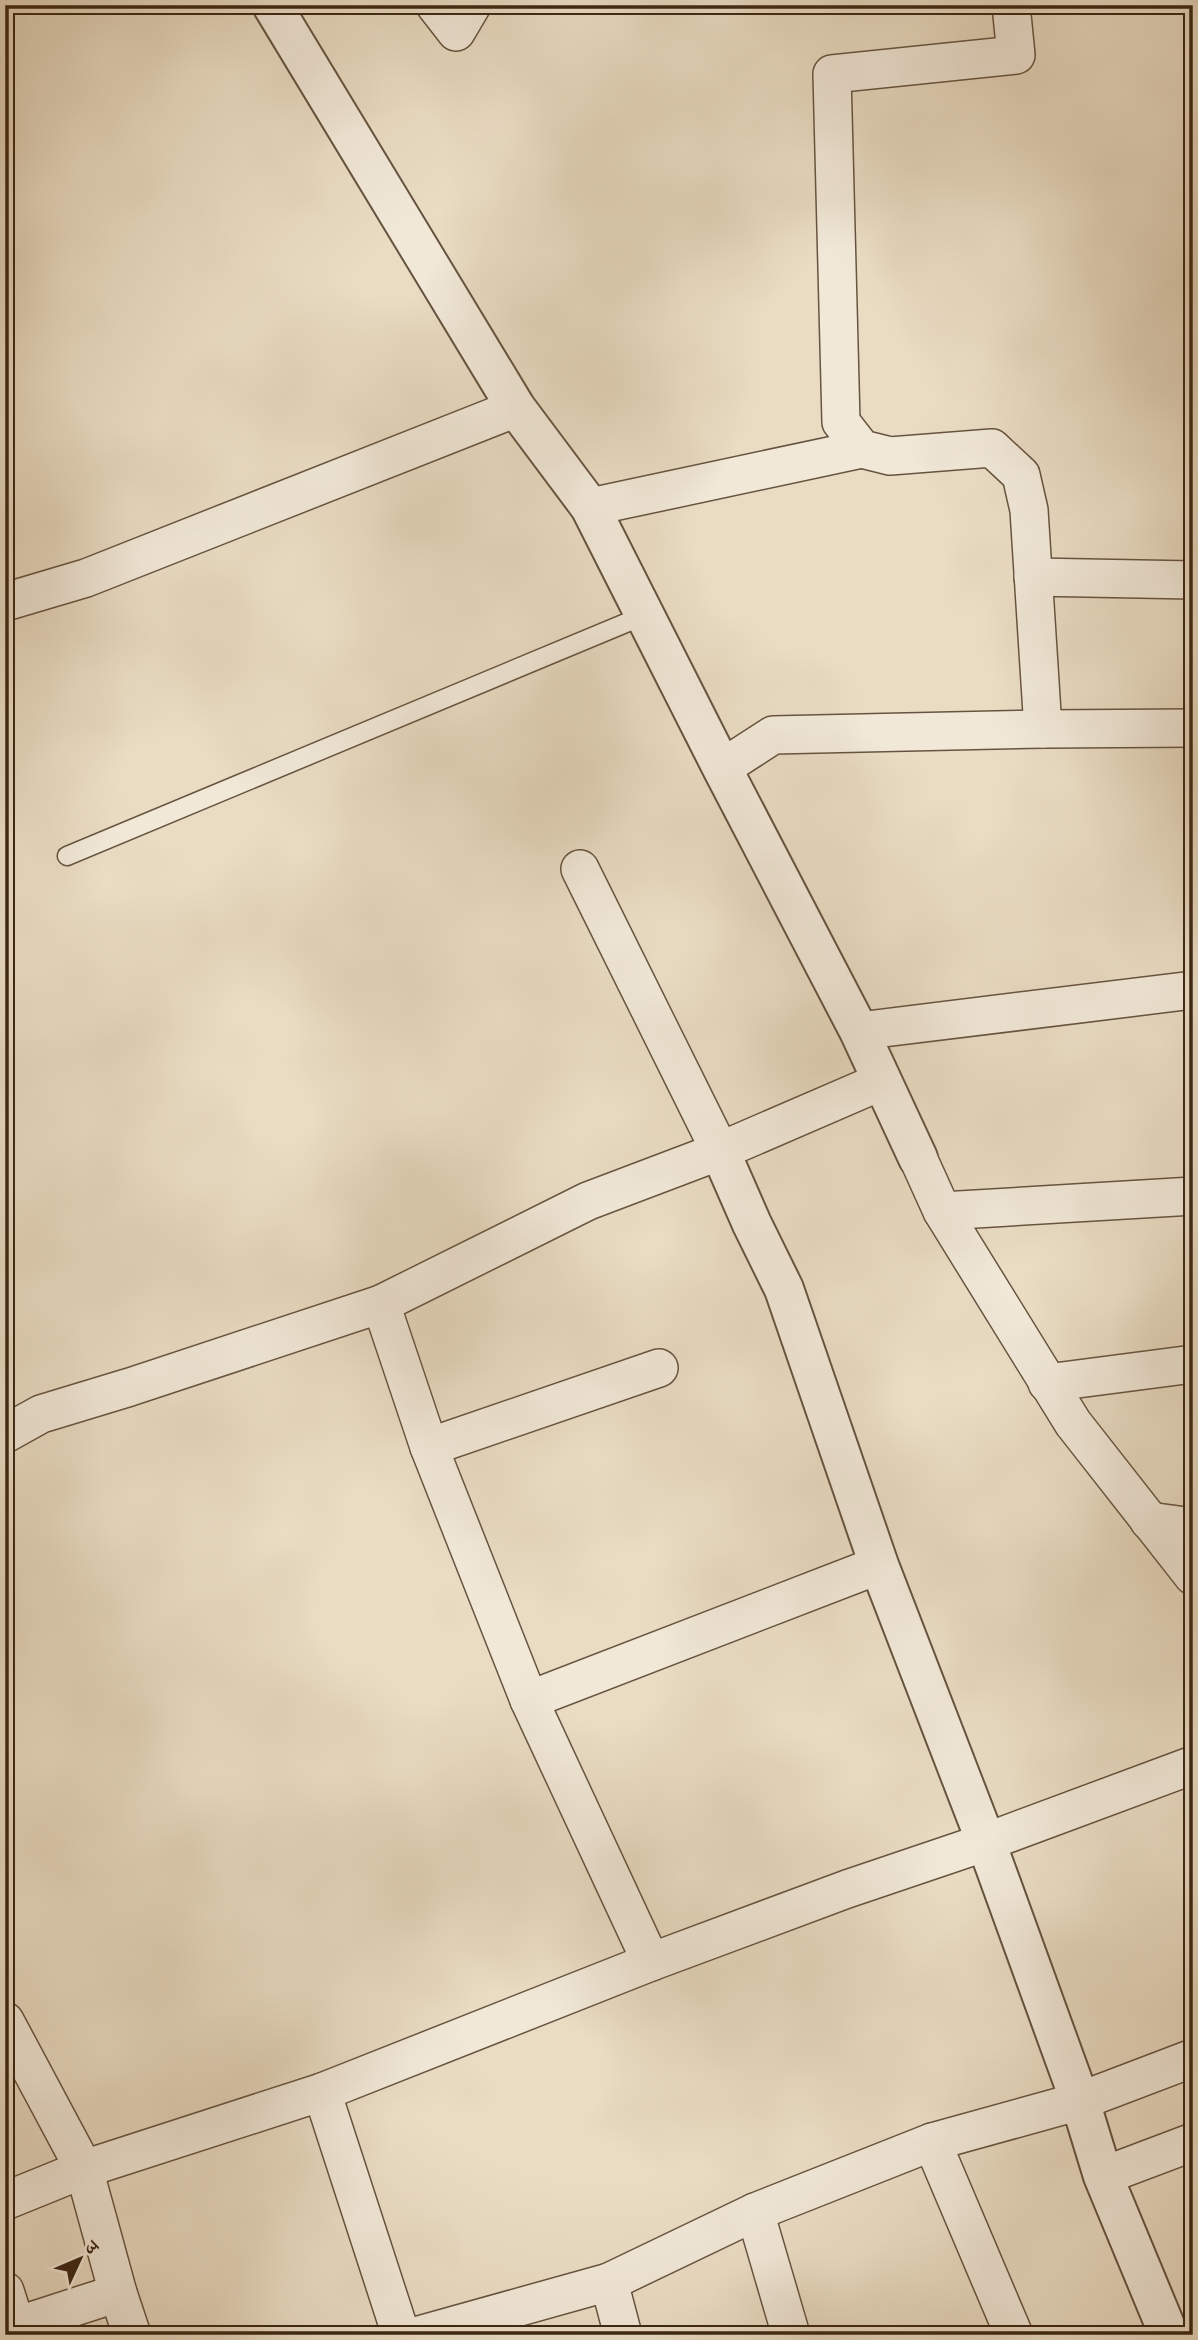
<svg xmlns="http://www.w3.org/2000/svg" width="1198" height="2340" font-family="'Libre Caslon Text','Noto Serif Devanagari',serif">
	<rect width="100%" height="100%" fill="#e9dcc3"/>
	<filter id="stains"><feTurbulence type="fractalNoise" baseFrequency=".00286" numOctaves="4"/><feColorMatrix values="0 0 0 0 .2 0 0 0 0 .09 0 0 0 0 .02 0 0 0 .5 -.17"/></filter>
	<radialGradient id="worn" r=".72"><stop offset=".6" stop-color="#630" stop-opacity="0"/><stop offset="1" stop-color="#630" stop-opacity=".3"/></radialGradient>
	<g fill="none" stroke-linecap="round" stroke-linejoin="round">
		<g stroke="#675440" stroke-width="21">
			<polyline id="service" points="67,856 645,615"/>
		</g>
		<g stroke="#675440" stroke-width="40">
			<g id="minor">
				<polyline points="435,5 456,32 472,5"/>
				<polyline points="1011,5 1016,55 832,74 841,422 862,449 890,456 992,448 1021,475 1029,510 1043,729 1193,728"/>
				<polyline points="590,507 862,449"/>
				<polyline points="1033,577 1193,580"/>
				<polyline points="5,602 86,578 516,408"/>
				<polyline points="722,768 773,735 1043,729"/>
				<polyline points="580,869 720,1151"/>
				<polyline points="859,1031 1193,990"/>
				<polyline points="918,1158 942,1211 1073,1423 1193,1576"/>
				<polyline points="942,1211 1193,1196"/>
				<polyline points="381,1304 429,1447 529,1700 651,1962"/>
				<polyline points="1047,1383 1193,1364"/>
				<polyline points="5,1434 41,1414 130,1387 381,1304 588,1201 720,1151 882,1081"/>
				<polyline points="429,1447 659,1368"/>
				<polyline points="1149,1521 1193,1527"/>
				<polyline points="529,1700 879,1565"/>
				<polyline points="5,2021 84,2169 118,2293 132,2335"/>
				<polyline points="322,2092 401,2335"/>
				<polyline points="932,2142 1014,2335"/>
				<polyline points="1103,2176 1193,2142"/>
				<polyline points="5,2201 84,2169 322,2092 651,1962 847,1889 986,1842 1193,1765"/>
				<polyline points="755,2212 791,2335"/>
				<polyline points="609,2282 623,2335"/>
				<polyline points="5,2291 16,2326 118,2293"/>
				<polyline points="419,2335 609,2282 755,2212 932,2142 1080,2101 1193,2058"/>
			</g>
		</g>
		<g stroke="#675440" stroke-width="42">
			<g id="tertiary">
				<polyline points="272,5 516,408 590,507 722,768 859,1031 918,1158"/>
				<polyline points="720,1151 752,1224 784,1289 879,1565 986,1842 1080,2101 1103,2176 1169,2335"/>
			</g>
		</g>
		<use href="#service" stroke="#f1e8d8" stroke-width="18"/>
		<use href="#minor" stroke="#f1e8d8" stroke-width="37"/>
		<use href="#tertiary" stroke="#f1e8d8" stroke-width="38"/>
	</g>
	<rect width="1198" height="2340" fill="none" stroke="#e9dcc3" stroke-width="28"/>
	<rect x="7" y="7" width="1184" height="2326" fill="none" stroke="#3c2714" stroke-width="3.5"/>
	<rect x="14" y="14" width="1170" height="2312" fill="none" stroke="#3c2714" stroke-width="2"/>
	<g transform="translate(80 2259) rotate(46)" stroke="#f1e8d8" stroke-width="5" paint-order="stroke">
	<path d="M0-5L12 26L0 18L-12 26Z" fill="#3c2714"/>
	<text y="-10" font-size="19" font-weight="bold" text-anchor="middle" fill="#3c2714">उ</text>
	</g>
	<rect width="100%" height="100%" filter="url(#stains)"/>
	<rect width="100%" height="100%" fill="url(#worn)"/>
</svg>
